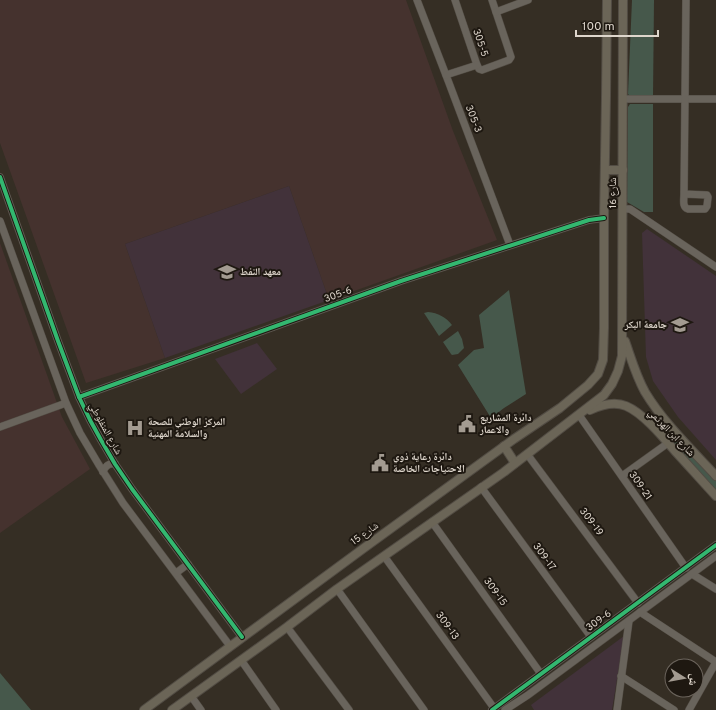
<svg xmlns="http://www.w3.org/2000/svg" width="716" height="710" font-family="Overpass,'Noto Naskh Arabic',sans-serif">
	<rect width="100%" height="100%" fill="#352e24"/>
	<g fill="#45322e">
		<polygon points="0,0 406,0 453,131 497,240 329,300 289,186 125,244 165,358 86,383 0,143"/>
		<polygon points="0,243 62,417 90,469 0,533"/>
	</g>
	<g fill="#42323a">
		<polygon points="289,186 329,300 165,358 125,244"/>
		<polygon points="647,229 716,276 716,460 678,417 653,381 646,357 642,233"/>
		<polygon points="257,343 277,369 241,394 215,359"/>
		<polygon points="624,636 612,710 534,710 531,705"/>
	</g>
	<g fill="#46584b">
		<polygon points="632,0 654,0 653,96 630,96 628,94"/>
		<polygon points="630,104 653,104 653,212 644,212 627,202 628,107"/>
		<polygon points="509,290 526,394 504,408 491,418 458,365 474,350 484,348 479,315"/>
		<path d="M 428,312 C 438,313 446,317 452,325 L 439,336 L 424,313 Z"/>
		<polygon points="458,331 462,339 464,348 458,354 452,355 451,354 443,342"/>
		<polygon points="668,431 670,431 675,435 716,481 716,491 668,437 667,433"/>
		<polygon points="0,673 31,710 0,710"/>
	</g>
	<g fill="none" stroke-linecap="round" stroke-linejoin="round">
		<g stroke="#524c44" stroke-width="8">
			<g id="minor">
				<polyline points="417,0 449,83 510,245"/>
				<polyline points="455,0 477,65 479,69 482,70 509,60 511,57 492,0"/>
				<polyline points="496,12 528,0"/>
				<polyline points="446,75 477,65"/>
				<polyline points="623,99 716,99"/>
				<polyline points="0,177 58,341 79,397 90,420 101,440 115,464 132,489 242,637"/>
				<path d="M 684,194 L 707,195 L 708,197 L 707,206 L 705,209 L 688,209 C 682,207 684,200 684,194 L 686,0"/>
				<polyline points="623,209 630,209 716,267"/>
				<polyline points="0,221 66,403 80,433 99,465 123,503 230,646"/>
				<polyline points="79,397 401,281 589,220 604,218"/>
				<polyline points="579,415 686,568"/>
				<polyline points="0,427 66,403"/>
				<polyline points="527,454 638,603"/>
				<path d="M 103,472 C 105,466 109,463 115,464"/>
				<polyline points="622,476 668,443"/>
				<polyline points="481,487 591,637"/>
				<polyline points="432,522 541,674"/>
				<polyline points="384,556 494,708"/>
				<polyline points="176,573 188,564"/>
				<polyline points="692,574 716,589"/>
				<polyline points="337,589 424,710"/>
				<polyline points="640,612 716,662"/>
				<polyline points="287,627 349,710"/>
				<polyline points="241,660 276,710"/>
				<polyline points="621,676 674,710"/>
				<polyline points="191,696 201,710"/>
				<polyline points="492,710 716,545"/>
				<polyline points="505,710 528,695 716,556"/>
				<polyline points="617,710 629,621"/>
				<polyline points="689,710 716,662"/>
			</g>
		</g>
		<g stroke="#524c44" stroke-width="10">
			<g id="major">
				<polyline points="605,170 623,170"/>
				<path d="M 625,341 C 631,358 636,376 645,392 C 663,422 692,450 716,476"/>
				<path d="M 590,410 C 601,405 614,401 626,406 C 643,413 663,437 675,451 C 689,466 702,481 716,496"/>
				<polyline points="504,446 515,463"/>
				<polyline points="144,710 364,548 514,439 560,408 588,385 598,374 603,360 604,328 604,218 606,97 607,0"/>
				<polyline points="172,710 287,627 337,589 504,472 604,395 612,384 618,371 622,356 623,0"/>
			</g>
		</g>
		<use href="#minor" stroke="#69645c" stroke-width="7"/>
		<use href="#major" stroke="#6b6557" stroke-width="8"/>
		<g stroke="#1e1811" stroke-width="6">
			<g id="cycleway">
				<polyline points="0,177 58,341 79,397 90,420 101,440 115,464 132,489 242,637"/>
				<polyline points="79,397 401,281 589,220 604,218"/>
				<polyline points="492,710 716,545"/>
			</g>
		</g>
		<use href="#cycleway" stroke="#33b770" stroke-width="4"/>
	</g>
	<defs>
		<g id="university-bare" transform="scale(1.38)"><path d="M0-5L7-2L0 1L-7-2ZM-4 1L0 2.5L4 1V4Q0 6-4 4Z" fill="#a39b91" stroke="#1e1811" stroke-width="2.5" paint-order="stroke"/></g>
		<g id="civic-bare" transform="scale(1.38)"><path d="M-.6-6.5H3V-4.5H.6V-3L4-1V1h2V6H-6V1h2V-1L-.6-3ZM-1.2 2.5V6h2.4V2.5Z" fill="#a39b91" stroke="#1e1811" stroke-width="2.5" paint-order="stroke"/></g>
		<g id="hospital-bare" transform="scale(1.38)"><path d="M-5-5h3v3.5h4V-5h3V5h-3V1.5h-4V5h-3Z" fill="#a39b91" stroke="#1e1811" stroke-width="2.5" paint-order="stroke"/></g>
	</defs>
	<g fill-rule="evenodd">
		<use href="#university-bare" x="227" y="272"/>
		<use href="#university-bare" x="680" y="325"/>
		<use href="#civic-bare" x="467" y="424"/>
		<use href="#hospital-bare" x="135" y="428"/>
		<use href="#civic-bare" x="380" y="463"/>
	</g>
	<g text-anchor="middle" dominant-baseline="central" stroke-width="4" stroke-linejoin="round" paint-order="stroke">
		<g font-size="10" fill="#ded6cc" stroke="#1e1811">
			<text transform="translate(480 43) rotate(71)">305-5</text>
			<text transform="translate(473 119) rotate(69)">305-3</text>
			<text transform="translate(613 193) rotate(-90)">شارع 16</text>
			<text transform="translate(338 295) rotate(-20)">305-6</text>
			<text transform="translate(105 429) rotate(61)">شارع المنفلوطي</text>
			<text transform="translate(671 433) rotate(46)">شارع ابن الهرثمي</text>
			<text transform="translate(640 486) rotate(55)">309-21</text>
			<text transform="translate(591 522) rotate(53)">309-19</text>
			<text transform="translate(365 534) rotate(-36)">شارع 15</text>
			<text transform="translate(544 557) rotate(54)">309-17</text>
			<text transform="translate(495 592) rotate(54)">309-15</text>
			<text transform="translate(599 621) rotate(-36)">309-6</text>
			<text transform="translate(447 626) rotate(54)">309-13</text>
		</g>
		<g font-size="10" font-weight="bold" fill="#ded6cc" stroke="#1e1811" text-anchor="start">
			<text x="240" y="272">معهد النفط</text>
			<text x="667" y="325" text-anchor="end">جامعة البكر</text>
			<text x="480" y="418">دائرة المشاريع<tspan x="480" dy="12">والاعمار</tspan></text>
			<text x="148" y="422">المركز الوطني للصحة<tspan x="148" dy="12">والسلامة المهنية</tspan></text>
			<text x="393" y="457">دائرة رعاية ذوي<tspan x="393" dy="12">الاحتياجات الخاصة</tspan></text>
		</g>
	</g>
	<g transform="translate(684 678) rotate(101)"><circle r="19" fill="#1e1811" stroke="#6b645c"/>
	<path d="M0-3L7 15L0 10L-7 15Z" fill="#a39b91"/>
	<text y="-6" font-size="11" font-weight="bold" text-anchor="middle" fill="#ded6cc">ش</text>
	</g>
	<path d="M576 30v6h82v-6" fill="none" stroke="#ded6cc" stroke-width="2"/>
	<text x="582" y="30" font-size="12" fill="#ded6cc" stroke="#1e1811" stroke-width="3" paint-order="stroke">100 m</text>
</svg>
